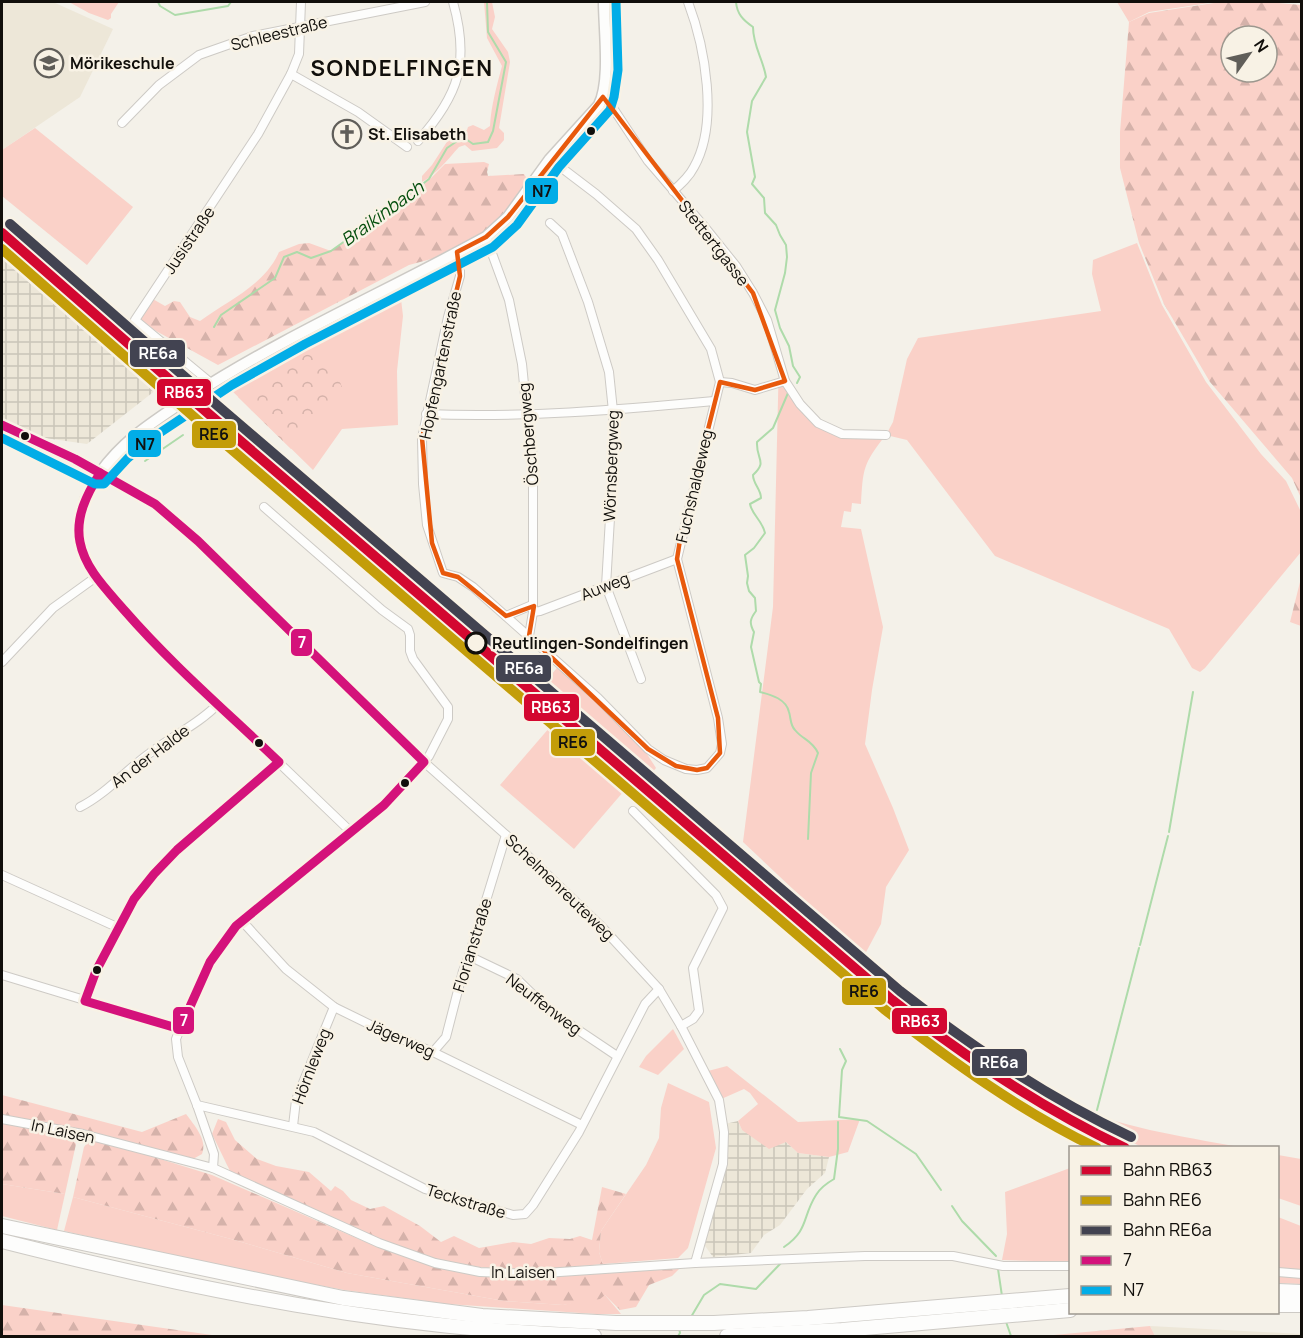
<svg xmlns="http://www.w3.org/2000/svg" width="1303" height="1338" font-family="Manrope,sans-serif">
	<defs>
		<pattern id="industrial-grid" width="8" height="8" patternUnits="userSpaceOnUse" patternTransform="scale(1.5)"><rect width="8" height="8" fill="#ede7d8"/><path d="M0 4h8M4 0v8" fill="none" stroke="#cac5b8"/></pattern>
		<pattern id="forest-firs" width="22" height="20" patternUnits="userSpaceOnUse" patternTransform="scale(1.5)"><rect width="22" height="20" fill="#fad1c8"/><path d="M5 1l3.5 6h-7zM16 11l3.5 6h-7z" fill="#d5b2aa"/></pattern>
		<pattern id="park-crowns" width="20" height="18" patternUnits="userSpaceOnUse" patternTransform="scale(1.5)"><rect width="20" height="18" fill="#fad1c8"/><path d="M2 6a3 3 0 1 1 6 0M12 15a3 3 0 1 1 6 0" fill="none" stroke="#d5b2aa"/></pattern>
	</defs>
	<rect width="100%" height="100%" fill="#f4f1e9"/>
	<g fill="#ede7d8">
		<polygon points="2,2 53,2 113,29 80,97 2,150"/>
		<polygon points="1150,1326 1301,1334 1301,1336 1155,1336"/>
	</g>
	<g fill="url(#industrial-grid)">
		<polygon points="2,249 161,386 87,444 2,432"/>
		<polygon points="738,1121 742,1130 786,1142 798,1153 829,1157 825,1173 807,1189 780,1225 764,1235 751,1253 713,1257 703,1243 726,1165 725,1124"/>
	</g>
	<g fill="#fad1c8">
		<polygon points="69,2 119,2 111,14 111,18 108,20 89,13"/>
		<path d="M 484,2 L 492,2 L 495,17 L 492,29 L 508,52 L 510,62 L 499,128 L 504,133 L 504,140 L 497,148 L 472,151 L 465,145 L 459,147 C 448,159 437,174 422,182 L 422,176 L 432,165 L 452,134 L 467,130 L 468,127 L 473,125 L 484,130 L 490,126 C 491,106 497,85 502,66 L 487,38 Z"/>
		<polygon points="1117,2 1216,2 1149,12 1129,22"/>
		<polygon points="35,128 133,207 87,265 2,196 2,150"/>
		<polygon points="1137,243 1162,305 1206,382 1261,454 1286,481 1301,512 1301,552 1205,668 1200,672 1192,668 1169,629 995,556 907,440 886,435 893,422 907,359 918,338 1101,311 1092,274 1093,260"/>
		<polygon points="388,294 401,299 403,316 397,371 398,425 342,429 313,470 227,386"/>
		<path d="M 779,358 C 789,385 808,419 838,429 C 853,434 869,434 885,436 C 863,464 863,469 861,504 L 852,503 L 851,512 L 844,511 L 841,527 L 861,529 L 883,627 L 872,690 L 865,744 L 893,808 L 909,850 L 886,887 L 881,924 L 864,956 L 743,842 L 773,607 Z"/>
		<polygon points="560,664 645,751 656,768 644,782 540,689"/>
		<polygon points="550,727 624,791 574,849 500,785"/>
		<polygon points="673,1029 684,1049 658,1075 639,1067 646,1056"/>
		<polygon points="727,1066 798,1122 860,1119 848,1152 829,1157 798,1153 786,1142 769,1149 742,1130 738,1121 758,1104 750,1093 744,1089 719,1100 708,1071"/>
		<polygon points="668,1083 709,1102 716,1148 688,1248 678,1258 603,1264 599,1252 601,1231 646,1165 659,1138 661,1108"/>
		<path d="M 1062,1103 C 1121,1127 1178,1136 1240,1147 L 1143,1147 L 1120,1138 Z"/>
		<polygon points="1278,1155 1301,1159 1301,1206 1278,1198"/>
		<polygon points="1070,1168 1070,1262 1002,1260 1007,1234 1005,1192"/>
		<polygon points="2,1184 65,1194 57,1230 2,1216"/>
		<polygon points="73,1197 231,1239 347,1273 504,1301 563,1305 605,1295 621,1314 596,1314 448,1304 344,1290 230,1268 64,1231"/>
		<polygon points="1278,1217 1301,1226 1301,1271 1278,1270"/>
		<polygon points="1278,1276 1301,1278 1301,1284 1278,1283"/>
	</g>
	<g fill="url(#forest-firs)" fill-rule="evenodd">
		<path d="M 1220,2 L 1268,2 L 1301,5 L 1301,498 L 1292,478 L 1210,382 L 1164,304 L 1139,243 L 1120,168 L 1120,132 L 1129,22 L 1149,13 ZM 1231,36 L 1267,36 L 1267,72 L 1231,72 Z"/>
		<path d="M 484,162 L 489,164 L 487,172 L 488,176 L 524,174 L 531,185 L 508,217 L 457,252 L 409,265 L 218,365 L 136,320 L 151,298 L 165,306 L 174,301 L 180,302 L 190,317 L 200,321 C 228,300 264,286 279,252 L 299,244 L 309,243 L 331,251 L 403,201 L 429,180 L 445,164 Z"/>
		<polygon points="1301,578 1301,626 1290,622"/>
		<path d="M 2,1095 L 142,1132 L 186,1114 C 194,1125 208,1140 202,1154 L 193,1159 L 135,1143 L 2,1116 Z"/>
		<polygon points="218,1119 226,1122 235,1140 257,1159 276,1166 309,1172 331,1191 335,1186 343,1191 351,1200 370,1209 384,1206 420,1226 441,1242 454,1236 479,1248 513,1242 531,1244 549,1238 570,1239 580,1236 592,1240 602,1187 626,1194 601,1231 599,1252 603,1264 527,1271 479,1267 437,1259 379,1240 230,1171 212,1134"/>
		<polygon points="2,1123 71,1138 76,1144 65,1194 2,1184"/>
		<polygon points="93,1141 105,1142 212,1175 377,1247 434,1266 479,1274 679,1269 672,1276 649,1285 636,1307 620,1310 605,1295 600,1299 563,1305 504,1301 347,1273 231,1239 73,1197 84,1147 88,1142"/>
		<polygon points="2,1305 219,1336 2,1336"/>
		<polygon points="1150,1326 1155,1336 1043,1336"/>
	</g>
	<polygon fill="url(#park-crowns)" points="328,350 343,390 291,449 238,397 297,357"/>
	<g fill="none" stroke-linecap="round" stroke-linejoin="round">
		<g stroke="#aedbaa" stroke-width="2">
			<polyline points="158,2 160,6 175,15 228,6 231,2"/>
			<path d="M 736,2 C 737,14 743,20 753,27 C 753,46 763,59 766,77 L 752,101 L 747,132 L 755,177 L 752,184 L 764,198 L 765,213 L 776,225 L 780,235 L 786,245 L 787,257 L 785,273 L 775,310 L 780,328 L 789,346 L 793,366 L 800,377 L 797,383"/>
			<polyline points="214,327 221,315 275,278 284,257 297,252 311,258 331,251 402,200 429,179 447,148 463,137 473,144 488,142 493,131 506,62 488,32 487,2"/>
			<path d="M 788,393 L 773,428 L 757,442 C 756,460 768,461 753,475 C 753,484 761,489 761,498 L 750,504 C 752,515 762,520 765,533 L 754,548 L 745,555 L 748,576 L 747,583 L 749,591 L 755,598 L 756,611 C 750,619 749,623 754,632 L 751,647 L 759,682 L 761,684 L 760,692 C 772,695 786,699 789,712 C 791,718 790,725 795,730 C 803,740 812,740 818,753 L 811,773 L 808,839"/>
			<polyline points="145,461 183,435"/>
			<polyline points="1169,832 1193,692"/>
			<polyline points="1140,945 1168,836"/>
			<polyline points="840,1049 846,1061 842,1070 839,1117 867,1121 916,1154 941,1190"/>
			<polyline points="1097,1110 1139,948"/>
			<polyline points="952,1206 962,1221 996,1256"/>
			<path d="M 784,1247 C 809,1230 802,1217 816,1195 C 820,1188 827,1183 834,1179 L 838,1149 L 838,1122"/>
			<polyline points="998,1269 1002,1296"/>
			<polyline points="691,1317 704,1295 720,1284 756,1289 781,1263"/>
			<polyline points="1005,1319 1011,1336"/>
			<polyline points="678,1336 680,1333 679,1328"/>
		</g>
		<g stroke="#cdcac5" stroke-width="10">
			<g id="minor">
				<polyline points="291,74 358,112 407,147"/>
				<polyline points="603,97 609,102 648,161 703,225 736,266 753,293 767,320 785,381 800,404 818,423 842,434 886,435"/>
				<polyline points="122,123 159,85 199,55 253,36 425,2"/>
				<path d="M 418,141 C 459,95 470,62 453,2"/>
				<path d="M 673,191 C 681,184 689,177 694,167 C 719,123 705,47 688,2"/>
				<polyline points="550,223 562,234 588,302 609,372 613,411 614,450 606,586 641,679"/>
				<polyline points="486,237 509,300 522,364 527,415 533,457 533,612 529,636"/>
				<polyline points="457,252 460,265 460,276 448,317 422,438 423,484 427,525 443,573 458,577 473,587 598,698 648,749 664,760 686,769 697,770 707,768 720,753 722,744 718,718 677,559 720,382 711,349 658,260 636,229 596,194 550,159"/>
				<polyline points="720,382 732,383 755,390 785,381"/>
				<polyline points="211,383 135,320 258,134 291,74 299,54 301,2"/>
				<path d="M 426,414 C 522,418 618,410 714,401"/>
				<polyline points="533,612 540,611 677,559"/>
				<polyline points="506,616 532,605"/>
				<polyline points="2,662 53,608 96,577"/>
				<path d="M 80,807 C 106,794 126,770 150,753 C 172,736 199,724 218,704"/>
				<polyline points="633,811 716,895 723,908 693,968 699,1011 693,1019 681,1026"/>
				<polyline points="350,831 148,637 96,577 82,550 79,522 84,499 100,473 155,504 198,541 424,762 506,835 600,925 659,989 681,1026 719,1100 724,1132 723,1164 695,1263"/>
				<polyline points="2,875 119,928"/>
				<polyline points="242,921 286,969 334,1007 385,1032 433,1052 582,1125"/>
				<polyline points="469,956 517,979 550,1011 617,1056"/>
				<polyline points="2,975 180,1029"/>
				<polyline points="85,1001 96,971 134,899 154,874 177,850 279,762"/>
				<polyline points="433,1052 446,1037 463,971 469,956 506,835"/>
				<polyline points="197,1105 314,1132 425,1189 513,1215 525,1214 533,1205 579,1132 645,1004 659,989"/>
				<polyline points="2,1119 83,1134 213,1168 379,1243 435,1263 480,1272 530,1274 695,1263 865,1256 953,1256 1003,1266 1070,1266"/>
				<polyline points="293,1126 296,1100 334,1007"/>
				<polyline points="213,1168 214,1154 197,1105 178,1057 176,1039 180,1029 210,962 236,926 384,805 429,756 448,719 448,707 413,659 410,651 410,635 408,629 382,610 264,507"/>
				<polyline points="1278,1272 1302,1274"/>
			</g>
		</g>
		<g stroke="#cdcac5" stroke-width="13">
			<path id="tertiary" d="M 2,425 L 100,473 C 125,438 155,421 190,397 C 284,336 388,291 486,237 L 508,217 L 550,159 L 599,105 C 611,81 604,30 604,2"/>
		</g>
		<g stroke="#cdcac5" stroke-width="16">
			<g id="trunk">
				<polyline points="2,1226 343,1298 482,1316 616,1323 714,1323 808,1318 1070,1296"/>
				<path d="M 2,1241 C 195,1290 394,1330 594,1336"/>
				<polyline points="1278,1291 1302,1292"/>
				<polyline points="1278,1305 1302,1305"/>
				<polyline points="727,1336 842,1330 1070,1310"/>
			</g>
		</g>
		<use href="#minor" stroke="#fdfdfc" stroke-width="8"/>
		<use href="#tertiary" stroke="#fdfdfc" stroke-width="10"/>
		<use href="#trunk" stroke="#fdfdfc" stroke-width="14"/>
		<g stroke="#f8f2e5" stroke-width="14">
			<g id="bus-1">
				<polyline points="2,425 75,459 100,473"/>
				<path d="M 100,473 L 155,504 L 198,541 L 424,762 L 384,805 L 236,926 L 210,962 L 180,1029 L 85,1001 L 96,971 L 134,899 L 154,874 L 177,850 L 279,762 C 227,712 172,665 125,611 C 107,590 85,569 80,542 C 75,517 87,494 100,473 Z"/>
			</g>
		</g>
		<g stroke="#f8f2e5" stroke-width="14">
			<polyline id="bus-2" points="2,438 95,484 104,484 128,458 149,440 232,385 305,344 493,247 517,225 559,167 610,110 614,97 618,70 616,2"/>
		</g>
		<use href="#bus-1" stroke="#d4127b" stroke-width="9"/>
		<use href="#bus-2" stroke="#02ade7" stroke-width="9"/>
		<g stroke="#f8f2e5" stroke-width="15">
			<path id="rail-1" d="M 2,233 L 210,415 L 892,1000 C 965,1057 1041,1108 1125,1148"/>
		</g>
		<g stroke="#f8f2e5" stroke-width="15">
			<path id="rail-2" d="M 2,249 L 202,424 L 884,1009 C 951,1061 1020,1111 1097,1148"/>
		</g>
		<g stroke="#f8f2e5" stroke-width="15">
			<path id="rail-3" d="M 10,224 L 218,406 L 900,991 C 972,1047 1048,1098 1131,1137"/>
		</g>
		<use href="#rail-1" stroke="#d30730" stroke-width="10"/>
		<use href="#rail-2" stroke="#c39d09" stroke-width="10"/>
		<use href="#rail-3" stroke="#424351" stroke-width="10"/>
	</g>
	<path fill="none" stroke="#e8590c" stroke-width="4.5" stroke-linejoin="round" d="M 603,97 L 753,293 L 785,381 L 755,390 L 720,382 L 680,540 L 677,559 L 718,718 L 720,753 L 707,768 L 697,770 L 676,766 L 648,749 L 529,636 L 534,606 L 506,616 L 458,577 L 443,573 L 432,543 L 422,438 L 460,276 L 457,252 L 486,237 L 508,217 Z"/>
	<defs>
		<g id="school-ring" transform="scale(1.5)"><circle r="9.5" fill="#f8f2e5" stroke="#605e59" stroke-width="1.5"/><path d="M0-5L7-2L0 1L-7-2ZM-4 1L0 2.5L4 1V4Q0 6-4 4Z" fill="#605e59"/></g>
		<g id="church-ring" transform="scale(1.5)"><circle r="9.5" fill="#f8f2e5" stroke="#605e59" stroke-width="1.5"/><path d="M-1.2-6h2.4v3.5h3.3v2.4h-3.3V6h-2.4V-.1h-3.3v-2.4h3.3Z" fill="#605e59"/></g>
	</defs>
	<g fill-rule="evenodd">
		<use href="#school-ring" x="49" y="63"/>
		<use href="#church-ring" x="347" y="134"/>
	</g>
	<g fill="#110f0b" stroke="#f8f2e5" stroke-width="2">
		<circle cx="591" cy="131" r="5"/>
		<circle cx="25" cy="436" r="5"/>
		<circle cx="259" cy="743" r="5"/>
		<circle cx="405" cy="783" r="5"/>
		<circle cx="97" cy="970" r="5"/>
	</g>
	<circle fill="#f8f2e5" stroke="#110f0b" stroke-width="3" cx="476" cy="643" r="10"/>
	<g text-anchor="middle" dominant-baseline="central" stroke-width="5" stroke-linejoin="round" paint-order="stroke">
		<g font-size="16" fill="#110f0b" stroke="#f8f2e5">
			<text transform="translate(279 33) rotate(-14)">Schleestraße</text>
			<text transform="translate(189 240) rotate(-56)">Jusistraße</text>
			<text transform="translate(714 243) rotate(52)">Stettertgasse</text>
			<text transform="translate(440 365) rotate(-78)">Hopfengartenstraße</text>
			<text transform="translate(528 434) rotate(-95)">Öschbergweg</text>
			<text transform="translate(611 466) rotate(-88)">Wörnsbergweg</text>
			<text transform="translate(694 486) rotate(-77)">Fuchshaldeweg</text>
			<text transform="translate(605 586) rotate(-21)">Auweg</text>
			<text transform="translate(150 756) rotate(-37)">An der Halde</text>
			<text transform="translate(560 887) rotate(44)">Schelmenreuteweg</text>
			<text transform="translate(472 945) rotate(-73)">Florianstraße</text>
			<text transform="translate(544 1004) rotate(37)">Neuffenweg</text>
			<text transform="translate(401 1038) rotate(24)">Jägerweg</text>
			<text transform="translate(311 1066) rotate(-69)">Hörnleweg</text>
			<text transform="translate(63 1131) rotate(12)">In Laisen</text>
			<text transform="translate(466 1201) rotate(17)">Teckstraße</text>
			<text x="523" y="1272">In Laisen</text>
		</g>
		<g font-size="16" font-weight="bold" fill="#110f0b" stroke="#f8f2e5" text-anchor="start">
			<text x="70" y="63">Mörikeschule</text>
			<text x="368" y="134">St. Elisabeth</text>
		</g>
		<g font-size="16" font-weight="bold" fill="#110f0b" stroke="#f8f2e5" text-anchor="start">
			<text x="492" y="643">Reutlingen-Sondelfingen</text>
		</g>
		<g font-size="18" font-style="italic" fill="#054f0e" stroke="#f8f2e5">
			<text transform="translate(382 213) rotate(-36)">Braikinbach</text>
		</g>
		<g font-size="22" font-weight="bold" letter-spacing="1.5" fill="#110f0b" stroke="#f8f2e5">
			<text x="402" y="68">SONDELFINGEN</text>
		</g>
	</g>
	<g stroke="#f8f2e5" stroke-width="2">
		<rect x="524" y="177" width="35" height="28" rx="6" fill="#02ade7"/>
		<rect x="129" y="339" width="57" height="29" rx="6" fill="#424351"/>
		<rect x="156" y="378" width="56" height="29" rx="6" fill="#d30730"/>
		<rect x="191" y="420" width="46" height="29" rx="6" fill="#c39d09"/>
		<rect x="127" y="429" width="35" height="29" rx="6" fill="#02ade7"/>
		<rect x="290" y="628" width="23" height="29" rx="6" fill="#d4127b"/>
		<rect x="495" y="654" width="57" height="29" rx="6" fill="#424351"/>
		<rect x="523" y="693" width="57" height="29" rx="6" fill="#d30730"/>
		<rect x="550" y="728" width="46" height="29" rx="6" fill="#c39d09"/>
		<rect x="841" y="977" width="46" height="29" rx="6" fill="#c39d09"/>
		<rect x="172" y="1006" width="23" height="29" rx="6" fill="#d4127b"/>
		<rect x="891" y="1007" width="57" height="28" rx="6" fill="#d30730"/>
		<rect x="971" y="1048" width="57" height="29" rx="6" fill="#424351"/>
	</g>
	<g font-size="16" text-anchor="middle" font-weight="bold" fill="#fff">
		<text x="158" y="359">RE6a</text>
		<text x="184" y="398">RB63</text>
		<text x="302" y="648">7</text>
		<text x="524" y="674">RE6a</text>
		<text x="551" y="713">RB63</text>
		<text x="184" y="1026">7</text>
		<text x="920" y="1027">RB63</text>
		<text x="999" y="1068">RE6a</text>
	</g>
	<g font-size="16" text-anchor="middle" font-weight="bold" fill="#111">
		<text x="542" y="197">N7</text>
		<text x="214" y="440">RE6</text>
		<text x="145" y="450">N7</text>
		<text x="573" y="748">RE6</text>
		<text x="864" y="997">RE6</text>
	</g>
	<rect width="1303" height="1338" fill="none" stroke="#110f0b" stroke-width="6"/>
	<rect x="1069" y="1146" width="210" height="168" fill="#f8f2e5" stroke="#9c978e" stroke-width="1.5"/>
	<rect x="1081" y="1166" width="30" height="9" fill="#d30730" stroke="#9c978e" stroke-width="1.5"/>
	<text x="1123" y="1176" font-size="18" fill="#110f0b">Bahn RB63</text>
	<rect x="1081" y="1196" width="30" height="9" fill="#c39d09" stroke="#9c978e" stroke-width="1.5"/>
	<text x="1123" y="1206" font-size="18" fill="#110f0b">Bahn RE6</text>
	<rect x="1081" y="1226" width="30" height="9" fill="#424351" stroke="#9c978e" stroke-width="1.5"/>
	<text x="1123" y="1236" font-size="18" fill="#110f0b">Bahn RE6a</text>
	<rect x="1081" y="1256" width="30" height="9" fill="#d4127b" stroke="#9c978e" stroke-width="1.5"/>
	<text x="1123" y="1266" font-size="18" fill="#110f0b">7</text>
	<rect x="1081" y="1286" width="30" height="9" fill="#02ade7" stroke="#9c978e" stroke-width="1.5"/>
	<text x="1123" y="1296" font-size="18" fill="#110f0b">N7</text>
	<g transform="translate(1249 54) rotate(56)"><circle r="28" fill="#f8f2e5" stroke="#9c978e" stroke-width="1.5"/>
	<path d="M0-4.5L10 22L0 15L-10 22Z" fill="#605e59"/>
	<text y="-9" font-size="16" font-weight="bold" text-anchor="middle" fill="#110f0b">N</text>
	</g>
</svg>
